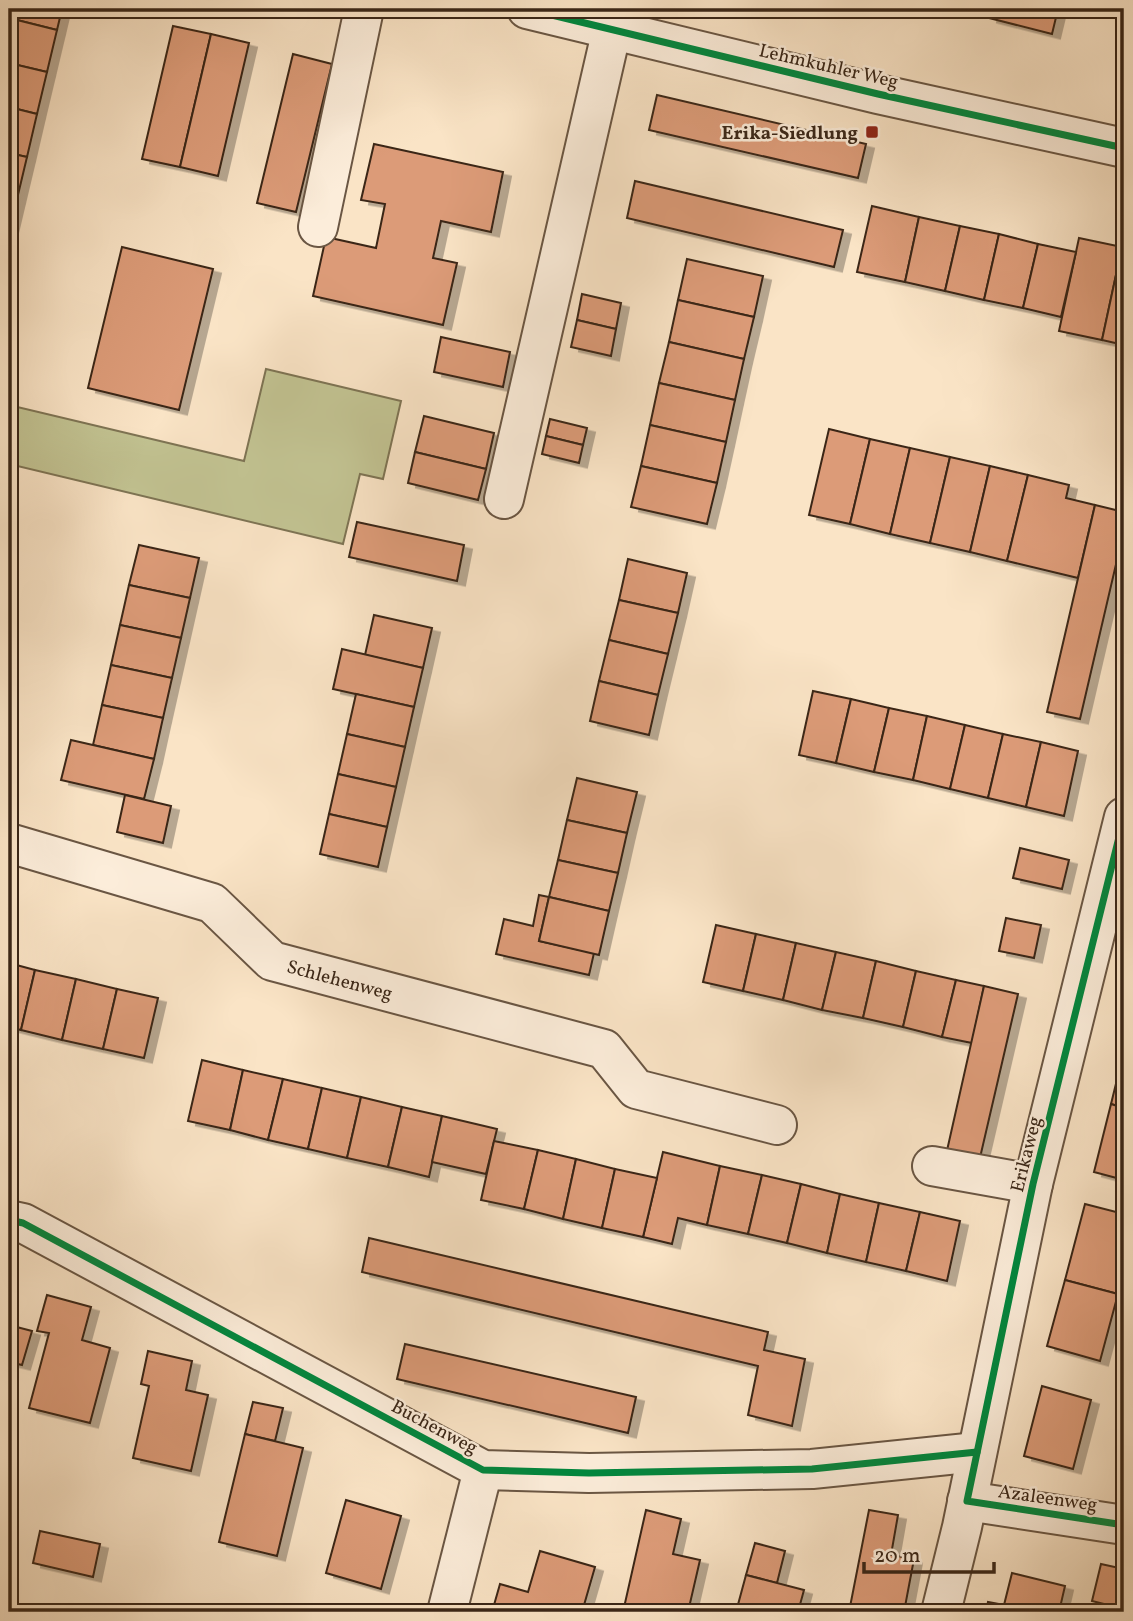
<svg xmlns="http://www.w3.org/2000/svg" width="1133" height="1621" font-family="Vollkorn,serif">
<style>
.green{fill:#c2c392;stroke:#7e7454;stroke-width:2}
.building{fill:#dc9b78;stroke:#3a2617;stroke-width:2;filter:url(#shadow)}
.lines{fill:none;stroke-linecap:round;stroke-linejoin:round}
.minor-casing{stroke:#6a5643;stroke-width:42}
.minor{stroke:#fcedda;stroke-width:38}
.cycleway-casing{stroke:#fcedda;stroke-width:11}
.cycleway{stroke:#00873e;stroke-width:7}
.poi-dot{fill:#8f2418;stroke:#fcedda;stroke-width:2.5}
.labels{text-anchor:middle;stroke-width:5;stroke-linejoin:round;paint-order:stroke}
.street-label{font-size:19px;fill:#3a2617;stroke:#fcedda}
.poi-label{font-size:19px;font-weight:bold;fill:#3a2617;stroke:#fcedda;text-anchor:end}
</style>
<defs>
<filter id="shadow"><feDropShadow dx="8" dy="4.5" stdDeviation="0" flood-color="#0004"/></filter>
</defs>
<rect width="100%" height="100%" fill="#fae4c6"/>
<filter id="stains"><feTurbulence type="fractalNoise" baseFrequency=".00286" numOctaves="4"/><feColorMatrix values="0 0 0 0 .2 0 0 0 0 .09 0 0 0 0 .02 0 0 0 .5 -.17"/></filter>
<radialGradient id="worn" r=".72"><stop offset=".6" stop-color="#630" stop-opacity="0"/><stop offset="1" stop-color="#630" stop-opacity=".3"/></radialGradient>
<!-- green -->
<path class="green" d="M266,369l135,32 -18,78 -23,-5 -17,70 -334,-80v-59l235,56z"/>
<!-- building -->
<g class="building">
<path d="M9,9h53l-5,21 -48,-12z"/>
<path d="M991,9h67l-6,25 -63,-16z"/>
<path d="M9,18l48,12 -10,42 -38,-9z"/>
<path d="M173,26l38,8 -31,133 -38,-8z"/>
<path d="M211,34l38,9 -31,133 -38,-9z"/>
<path d="M293,54l39,10 -36,148 -39,-9z"/>
<path d="M9,63l38,9 -10,42 -28,-7z"/>
<path d="M657,95l209,49 -8,34 -209,-48z"/>
<path d="M9,107l28,7 -10,43 -18,-4z"/>
<path d="M374,144l129,28 -12,60 -50,-11 -8,37 24,5 -14,62 -130,-29 13,-59 50,11 9,-44 -24,-4z"/>
<path d="M9,153l18,4 -10,42 -8,-2z"/>
<path d="M635,181l208,49 -9,37 -207,-49z"/>
<path d="M9,197l8,2 -8,34z"/>
<path d="M872,206l47,11 -14,65 -48,-10z"/>
<path d="M919,217l41,9 -15,65 -40,-9z"/>
<path d="M960,226l39,8 -15,66 -39,-9z"/>
<path d="M999,234l39,10 -15,64 -39,-8z"/>
<path d="M1079,238l43,9 -20,93 -43,-9z"/>
<path d="M1038,244l38,8 -15,65 -38,-9z"/>
<path d="M122,247l91,22 -34,141 -91,-22z"/>
<path d="M1122,247l2,1v97l-22,-5z"/>
<path d="M687,259l76,17 -9,41 -76,-17z"/>
<path d="M582,294l39,9 -5,26 -39,-9z"/>
<path d="M678,300l76,17 -10,42 -75,-17z"/>
<path d="M577,320l39,9 -5,27 -40,-9z"/>
<path d="M441,337l69,15 -7,35 -69,-15z"/>
<path d="M669,342l75,17 -9,41 -76,-17z"/>
<path d="M659,383l76,17 -9,42 -76,-17z"/>
<path d="M424,416l70,17 -8,36 -71,-17z"/>
<path d="M550,419l37,9 -4,17 -37,-9z"/>
<path d="M650,425l76,17 -9,41 -76,-17z"/>
<path d="M829,429l41,10 -20,85 -41,-9z"/>
<path d="M546,436l37,9 -4,18 -37,-9z"/>
<path d="M870,439l40,9 -20,86 -40,-10z"/>
<path d="M910,448l40,9 -20,86 -40,-9z"/>
<path d="M415,452l71,17 -8,31 -70,-17z"/>
<path d="M950,457l40,9 -20,86 -40,-9z"/>
<path d="M641,466l76,17 -10,41 -76,-17z"/>
<path d="M990,466l38,9 -21,86 -37,-9z"/>
<path d="M1028,475l41,10 -3,13 29,7 -17,73 -71,-17z"/>
<path d="M1095,505l29,7v18l-44,189 -33,-7z"/>
<path d="M357,522l107,23 -7,36 -108,-24z"/>
<path d="M139,545l60,13 -9,40 -61,-13z"/>
<path d="M628,559l59,14 -9,40 -59,-13z"/>
<path d="M129,585l61,13 -9,40 -61,-13z"/>
<path d="M619,600l59,13 -10,41 -59,-14z"/>
<path d="M374,615l58,13 -9,40 -58,-13z"/>
<path d="M120,625l61,13 -9,40 -61,-13z"/>
<path d="M609,640l59,14 -10,41 -59,-14z"/>
<path d="M342,649l81,19 -9,39 -81,-18z"/>
<path d="M111,665l61,13 -9,40 -61,-13z"/>
<path d="M599,681l59,14 -9,40 -59,-14z"/>
<path d="M813,691l38,8 -15,64 -37,-8z"/>
<path d="M356,694l58,13 -9,40 -58,-13z"/>
<path d="M851,699l38,9 -15,64 -38,-9z"/>
<path d="M102,705l61,13 -9,41 -61,-14z"/>
<path d="M889,708l38,8 -14,64 -39,-8z"/>
<path d="M927,716l38,9 -15,64 -37,-9z"/>
<path d="M965,725l38,9 -15,64 -38,-9z"/>
<path d="M347,734l58,13 -9,40 -58,-13z"/>
<path d="M1003,734l38,8 -15,65 -38,-9z"/>
<path d="M71,740l83,19 -10,40 -83,-19z"/>
<path d="M1041,742l37,9 -14,65 -38,-9z"/>
<path d="M338,774l58,13 -9,40 -58,-13z"/>
<path d="M577,778l60,14 -10,41 -60,-13z"/>
<path d="M125,795l46,11 -8,37 -46,-11z"/>
<path d="M329,814l58,13 -9,40 -58,-13z"/>
<path d="M567,820l60,13 -9,40 -60,-13z"/>
<path d="M1020,848l49,12 -7,29 -49,-11z"/>
<path d="M558,860l60,13 -9,38 -60,-14z"/>
<path d="M539,895l10,2 -10,44 55,12 -5,22 -93,-21 8,-35 29,7z"/>
<path d="M549,897l60,14 -10,44 -60,-14z"/>
<path d="M1006,918l35,7 -7,33 -35,-7z"/>
<path d="M716,925l40,9 -13,57 -40,-9z"/>
<path d="M756,934l40,9 -13,57 -40,-9z"/>
<path d="M796,943l40,9 -14,58 -39,-10z"/>
<path d="M836,952l40,9 -13,57 -41,-8z"/>
<path d="M876,961l40,10 -13,56 -40,-9z"/>
<path d="M9,963l26,7 -14,60 -12,-3z"/>
<path d="M35,970l41,9 -14,61 -41,-10z"/>
<path d="M916,971l40,9 -14,57 -39,-10z"/>
<path d="M76,979l41,10 -14,60 -41,-9z"/>
<path d="M956,980l28,6 -12,57 -30,-6z"/>
<path d="M984,986l34,8 -39,168 -33,-7z"/>
<path d="M117,989l41,9 -14,60 -41,-9z"/>
<path d="M1124,1051v57l-13,-4z"/>
<path d="M202,1060l41,10 -13,60 -42,-9z"/>
<path d="M243,1070l40,9 -15,61 -38,-10z"/>
<path d="M283,1079l39,9 -14,61 -40,-9z"/>
<path d="M322,1088l39,9 -14,61 -39,-9z"/>
<path d="M361,1097l41,10 -14,60 -41,-9z"/>
<path d="M1111,1104l13,4v72l-30,-8z"/>
<path d="M402,1107l40,9 -13,61 -41,-10z"/>
<path d="M442,1116l55,13 -11,45 -54,-12z"/>
<path d="M494,1141l44,9 -14,59 -43,-9z"/>
<path d="M538,1150l38,9 -13,60 -39,-10z"/>
<path d="M663,1152l57,14 -13,59 -29,-7 -6,26 -29,-7z"/>
<path d="M576,1159l39,10 -13,59 -39,-9z"/>
<path d="M720,1166l42,9 -14,59 -41,-9z"/>
<path d="M615,1169l42,9 -14,59 -41,-9z"/>
<path d="M762,1175l39,9 -14,59 -39,-9z"/>
<path d="M801,1184l39,10 -13,59 -40,-10z"/>
<path d="M840,1194l39,9 -13,59 -39,-9z"/>
<path d="M879,1203l41,9 -14,59 -40,-9z"/>
<path d="M1085,1204l39,10v58l-6,22 -53,-14z"/>
<path d="M920,1212l40,9 -13,60 -41,-10z"/>
<path d="M369,1238l399,94 -4,18 41,9 -13,67 -44,-11 10,-49 -396,-94z"/>
<path d="M1065,1280l53,14 -18,67 -53,-15z"/>
<path d="M47,1295l44,12 -9,33 28,8 -20,75 -61,-15 20,-75 -12,-2z"/>
<path d="M9,1325l23,6 -10,34 -13,-3z"/>
<path d="M405,1344l231,53 -8,36 -231,-54z"/>
<path d="M148,1351l44,10 -6,29 22,5 -17,76 -58,-13 16,-72 -8,-2z"/>
<path d="M1042,1386l49,14 -18,69 -49,-13z"/>
<path d="M253,1402l30,6 -8,33 -30,-7z"/>
<path d="M245,1434l58,14 -26,108 -58,-14z"/>
<path d="M346,1500l55,16 -20,73 -55,-16z"/>
<path d="M646,1510l35,9 -8,35 27,6 -12,52h-65z"/>
<path d="M869,1510l29,5 -7,40 23,4 -10,53h-55z"/>
<path d="M40,1531l60,13 -7,33 -60,-14z"/>
<path d="M755,1543l30,8 -8,32 -31,-8z"/>
<path d="M540,1551l55,16 -13,45 -25,-4 -1,4h-64l8,-28 28,8z"/>
<path d="M1101,1564l23,5v40l-32,-8z"/>
<path d="M1012,1573l53,13 -6,26h-73l2,-10 16,3z"/>
<path d="M746,1575l58,15 -6,22h-62z"/>
</g>
<g class="lines">
<!-- minor casing -->
<g class="minor-casing">
<g id="minor">
<path d="M527,9l351,85 246,54"/>
<path d="M318,227l46,-218"/>
<path d="M504,499l108,-470"/>
<path d="M9,843l203,60 60,58 332,88 32,40 141,36"/>
<path d="M932,1166l101,18"/>
<path d="M9,1220l14,3 460,247 106,3 223,-4 165,-17"/>
<path d="M967,1501l157,24"/>
<path d="M447,1612l36,-142"/>
<path d="M941,1612l21,-85 71,-343 91,-367"/>
</g>
</g>
<!-- minor -->
<use href="#minor" class="minor"/>
<!-- cycleway casing -->
<g class="cycleway-casing">
<g id="cycleway">
<path d="M527,9l351,85 246,54"/>
<path d="M1124,817l-91,367 -66,317 157,24"/>
<path d="M9,1220l14,3 460,247 106,3 223,-4 165,-17"/>
</g>
</g>
<!-- cycleway -->
<use href="#cycleway" class="cycleway"/>
</g>
<!-- markers -->
<rect class="poi-dot" x="865" y="125" width="14" height="14" rx="3.5"/>
<g class="labels">
<!-- street labels -->
<g class="street-label">
<text transform="translate(829 65) rotate(13)" y="7">Lehmkuhler Weg</text>
<text transform="translate(340 979) rotate(15)" y="7">Schlehenweg</text>
<text transform="translate(1025 1154) rotate(-76)" y="7">Erikaweg</text>
<text transform="translate(435 1426) rotate(28)" y="7">Buchenweg</text>
<text transform="translate(1048 1497) rotate(8)" y="7">Azaleenweg</text>
</g>
<!-- poi labels -->
<g class="poi-label">
<text x="858" y="139">Erika-Siedlung</text>
</g>
</g>
<!-- margin -->
<rect width="1133" height="1621" fill="none" stroke="#fae4c6" stroke-width="35"/>
<rect x="10" y="10" width="1112" height="1600" fill="none" stroke="#3a2617" stroke-width="3.5"/>
<rect x="18" y="18" width="1098" height="1586" fill="none" stroke="#3a2617" stroke-width="2"/>
<!-- scale -->
<path d="M864 1562v10h130v-10" fill="none" stroke="#3a2617" stroke-width="3.5"/>
<text x="874" y="1562" font-size="21" fill="#3a2617" stroke="#fcedda" stroke-width="5" paint-order="stroke">20 m</text>
<rect width="100%" height="100%" filter="url(#stains)"/>
<rect width="100%" height="100%" fill="url(#worn)"/>
</svg>
